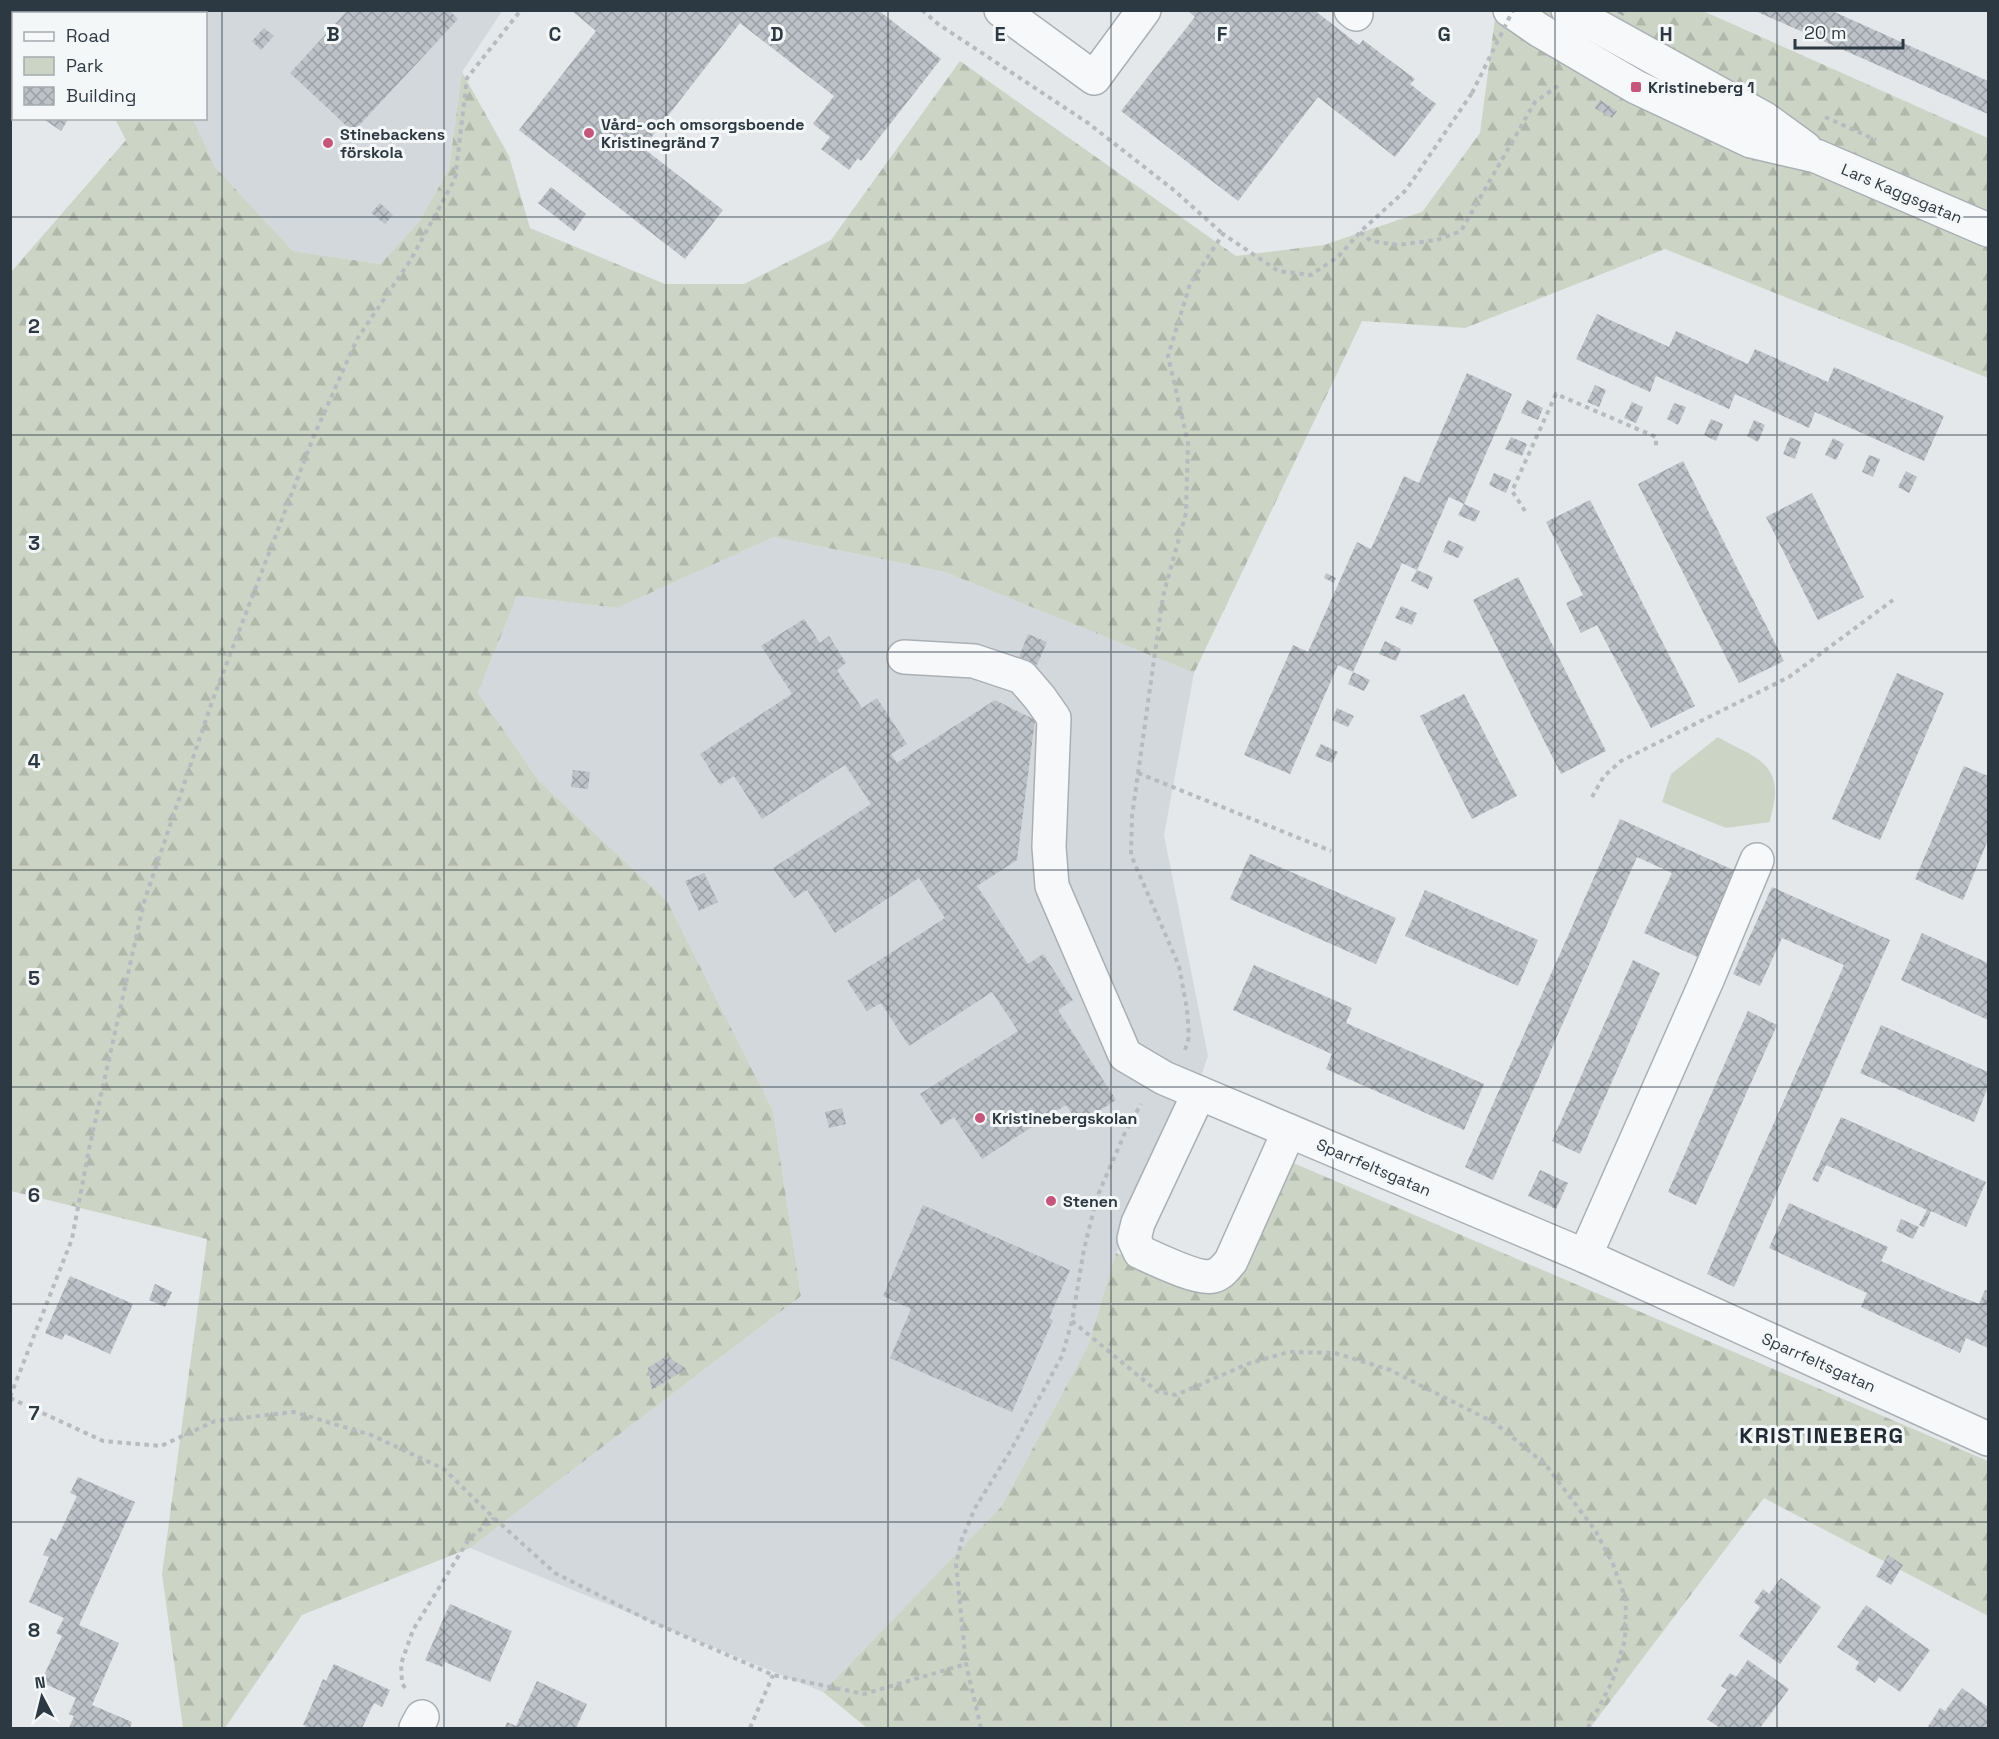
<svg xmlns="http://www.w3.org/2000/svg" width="1999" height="1739" font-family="'Space Grotesk',sans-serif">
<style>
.built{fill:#d3d8dd}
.forest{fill:url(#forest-firs)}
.park{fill:#ccd4c6}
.building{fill:url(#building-cross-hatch)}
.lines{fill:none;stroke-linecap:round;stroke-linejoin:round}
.minor-casing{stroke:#a9b0b5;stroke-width:36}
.path{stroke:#b6bbbf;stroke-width:4;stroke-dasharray:4.5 4.5;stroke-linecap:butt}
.minor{stroke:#f7f8fa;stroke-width:33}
.path-bridge{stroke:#b6bbbf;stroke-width:4;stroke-dasharray:4.5 4.5;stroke-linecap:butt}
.grid{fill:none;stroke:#2d3942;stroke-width:1.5;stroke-opacity:0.55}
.poi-dot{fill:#c5557a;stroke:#f4f7f8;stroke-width:2}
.labels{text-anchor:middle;stroke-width:6;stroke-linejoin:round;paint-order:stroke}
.poi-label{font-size:16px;font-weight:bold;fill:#2d3942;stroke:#f4f7f8;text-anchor:start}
.street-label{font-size:16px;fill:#2d3942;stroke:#f4f7f8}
.district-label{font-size:22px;font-weight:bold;letter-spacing:1.5px;fill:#1f2a33;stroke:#f4f7f8}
.grid-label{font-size:20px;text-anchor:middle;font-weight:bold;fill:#2d3942;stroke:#f4f7f8;stroke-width:6;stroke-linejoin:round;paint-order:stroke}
</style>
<defs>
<pattern id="forest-firs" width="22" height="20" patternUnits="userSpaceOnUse" patternTransform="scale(1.5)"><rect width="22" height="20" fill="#ccd4c6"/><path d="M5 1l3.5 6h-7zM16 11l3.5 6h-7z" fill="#b0b7ab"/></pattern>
<pattern id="building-cross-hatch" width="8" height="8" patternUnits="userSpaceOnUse" patternTransform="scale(1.5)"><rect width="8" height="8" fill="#bcc2c8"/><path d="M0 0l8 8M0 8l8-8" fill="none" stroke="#999fa4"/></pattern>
</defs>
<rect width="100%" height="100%" fill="#e4e8eb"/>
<!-- built -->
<g class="built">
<path d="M181,10l321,1 -40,61 -13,97 -30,53 -39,42 -87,-13 -78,-84 -22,-48 13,-1v-104h-25z"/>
<path d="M774,537l171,35 249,101 -30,162 44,221 -24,69 -68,128 -28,93 -87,161 -178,185 -353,-144 331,-252 -28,-185 -106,-210 -128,-120 -61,-88 39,-97 100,12z"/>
</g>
<!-- forest -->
<g class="forest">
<path d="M59,11h122v3h-121z"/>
<path d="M1496,11h207l285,127v240l-323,-129 -200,79 -103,-7 -168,352 -249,-101 -171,-35 -157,71 -100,-12 -39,97 61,88 128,120 106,210 28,185 -331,252 -168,67 -77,113h-42l-21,-154 45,-335 -196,-48v-919l115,-132 -11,-21h78l22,48 78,84 87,13 39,-42 30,-53 13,-97 47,84 21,72 135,56h79l87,-44 129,-179 276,195 88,-11 98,-33 58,-79z"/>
<path d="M1284,1159l704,302v155l-224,-118 -174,230h-723l-44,-36 178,-185 87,-161 28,-93 107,33z"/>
</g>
<!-- park -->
<path class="park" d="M1718,737c25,16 58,21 57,56 0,10 -4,20 -5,29l-44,6 -64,-26 9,-28z"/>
<!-- building -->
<g class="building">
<path d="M348,10h101l9,9 -105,113 -63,-59z"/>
<path d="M571,10h307l63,49 -80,102 -3,-3 -9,12 -28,-21 9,-12 -17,-13 21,-28 -94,-73 -97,125 80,62 -38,49 -166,-129 77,-99z"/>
<path d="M1187,10h127l45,35 4,-5 52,39 -5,5 26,20 -41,53 -77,-60 -80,104 -117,-90 74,-94z"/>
<path d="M1613,10h13l-3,6z"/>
<path d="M1753,10h77l158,71v33z"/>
<path d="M264,28l10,8 -13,14 -9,-9z"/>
<path d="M10,32l4,3v16l-4,3z"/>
<path d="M1600,100l17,11 -5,7 -17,-10z"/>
<path d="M42,118h27l-8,13z"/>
<path d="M551,187l35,27 -12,17 -36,-28z"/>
<path d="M380,203l13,12 -8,9 -14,-11z"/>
<path d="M1597,314l72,33 7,-16 72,33 7,-15 73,33 6,-15 110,49 -20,45 -109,-49 -6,16 -74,-34 -6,15 -73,-33 -6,16 -74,-33z"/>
<path d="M1467,373l45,21 -48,110 -15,-7 -32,73 -15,-7 -49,109 -15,-7 -48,109 -46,-19 49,-110 15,7 49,-110 14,7 33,-73 15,7z"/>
<path d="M1595,385l11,5 -7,17 -12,-5z"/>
<path d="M1527,400l16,8 -5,12 -17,-7z"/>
<path d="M1632,402l11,5 -7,16 -12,-5z"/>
<path d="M1674,403l12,4 -8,18 -11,-6z"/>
<path d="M1711,419l12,5 -7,17 -12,-6z"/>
<path d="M1754,420l11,5 -7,17 -11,-6z"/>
<path d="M1511,437l16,7 -5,12 -17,-7z"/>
<path d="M1790,437l11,5 -6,17 -12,-5z"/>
<path d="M1833,438l11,6 -8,16 -11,-5z"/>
<path d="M1869,455l11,4 -7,18 -11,-5z"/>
<path d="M1683,461l101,200 -45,22 -101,-199z"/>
<path d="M1906,471l11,6 -8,16 -11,-6z"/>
<path d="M1494,473l17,7 -5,13 -17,-8z"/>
<path d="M1812,493l52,104 -46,23 -52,-103z"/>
<path d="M1590,500l105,206 -44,22 -54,-103 -16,8 -15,-30 17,-8 -37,-73z"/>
<path d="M1464,504l16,7 -5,11 -17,-7z"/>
<path d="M1448,540l16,7 -6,11 -15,-6z"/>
<path d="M1417,570l16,7 -5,12 -17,-8z"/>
<path d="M1326,573l10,5 -2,5 -10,-5z"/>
<path d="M1518,577l88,174 -45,23 -88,-174z"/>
<path d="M1401,606l16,7 -5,12 -17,-7z"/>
<path d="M804,619l16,24 9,-7 17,27 -9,7 25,38 15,-10 30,46 -16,10 6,9 98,-63 40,20 -18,140 -40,26 51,78 15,-10 30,46 -15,10 58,90 -37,24 -13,-19 -84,54 -28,-42 -13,8 -21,-31 98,-63 -26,-39 -83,54 -28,-43 -14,8 -20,-30 98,-63 -26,-40 -84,55 -28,-43 -13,8 -21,-30 98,-64 -26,-39 -83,54 -28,-43 -14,9 -20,-31 92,-60 -31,-48z"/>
<path d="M1028,634l19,8 -10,23 -18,-8z"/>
<path d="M1385,641l16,8 -5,12 -17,-7z"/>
<path d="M1353,672l17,8 -6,11 -16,-7z"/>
<path d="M1897,673l47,20 -64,147 -48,-21z"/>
<path d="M1464,694l53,102 -45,23 -52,-103z"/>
<path d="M1337,708l17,8 -6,11 -16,-7z"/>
<path d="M1321,744l17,8 -6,11 -17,-7z"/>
<path d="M1964,766l24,10v64l-25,60 -48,-21z"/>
<path d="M573,770l17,2 -2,17 -17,-2z"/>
<path d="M1620,819l118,53 -38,86 -56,-25 28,-60 -35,-16 -144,323 -28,-13z"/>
<path d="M1250,854l146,64 -20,46 -146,-65z"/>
<path d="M704,873l14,29 -19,9 -14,-30z"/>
<path d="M1772,887l118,53 -156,347 -27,-13 137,-309 -62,-27 -22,48 -27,-12z"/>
<path d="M1425,890l113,50 -20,46 -113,-50z"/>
<path d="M1922,933l66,30v57l-87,-40z"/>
<path d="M1633,960l27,13 -80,181 -28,-13z"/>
<path d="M1254,965l98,43 -6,15 138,61 -20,46 -138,-61 6,-15 -99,-44z"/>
<path d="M1748,1011l29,14 -81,180 -28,-13z"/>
<path d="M1881,1025l107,47v15l-14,35 -114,-49z"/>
<path d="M842,1108l4,16 -17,4 -4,-16z"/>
<path d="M1841,1117l145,65 -20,45 -35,-16 -7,16 -5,-2 8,-15 -101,-45 -8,17 -6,-2z"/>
<path d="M1540,1170l28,13 -12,26 -28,-13z"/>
<path d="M1789,1203l99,44 -7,14 66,30 32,13 6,-14 3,1v57l-22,-10 -6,15 -99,-46 6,-14 -98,-45z"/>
<path d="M923,1205l147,65 -21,48 4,2 -41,92 -122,-54 21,-49 -28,-13z"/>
<path d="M1901,1219l18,8 -6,12 -17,-8z"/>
<path d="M70,1276l63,28 -23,50 -45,-20 -3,6 -17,-7z"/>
<path d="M155,1284l17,8 -7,15 -16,-7z"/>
<path d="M667,1356l19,13 -34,21 -4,-22z"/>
<path d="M78,1477l57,25 -56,123 40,18 -27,62 40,17 -2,6h-61l5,-12 -5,-2 7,-16 -35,-16 21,-46 -6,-3 8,-15 -35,-16 20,-45 -6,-2 8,-17 5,3 21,-45 -7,-3z"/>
<path d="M1888,1555l15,10 -12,20 -15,-9z"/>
<path d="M1781,1578l40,29 -41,57 -41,-28 21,-29 -6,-5 9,-13 6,5z"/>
<path d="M450,1604l62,27 -22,51 -45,-20 -3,5 -17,-7z"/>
<path d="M1866,1605l64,45 -30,42 -21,-15 -4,6 -20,-14 4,-7 -22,-15z"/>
<path d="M1748,1660l41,29 -29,39h-40l-13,-9 20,-29 -6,-4 9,-13 6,4z"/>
<path d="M334,1664l56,26 -8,17 -8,-4 -12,25h-58l2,-2 -3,-1 20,-46 3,2z"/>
<path d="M537,1681l50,23 -11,24h-71l2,-6 9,4z"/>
<path d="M1962,1688l26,19v21h-61l13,-20 5,3z"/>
</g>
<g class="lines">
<!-- minor casing -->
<g class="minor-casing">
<g id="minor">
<path d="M1001,10l93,68 50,-68"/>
<path d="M1351,10l5,4"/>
<path d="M1510,10l29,20 97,57 115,54 65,15 172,74"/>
<path d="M1568,10l197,109 40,29"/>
<path d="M904,657l70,4 48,16 18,21 14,20 -5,129 3,39 73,169 39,23 421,178 403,183"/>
<path d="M1199,1093l-61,130 -4,16 6,13c16,7 58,28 73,24 8,-2 13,-9 18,-15l58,-130"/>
<path d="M1585,1256l122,-276 50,-120"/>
<path d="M416,1728l6,-11"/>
</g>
</g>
<!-- path -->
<g class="path">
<path d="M922,10l16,14 150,99 87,68 48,43"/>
<path d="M1825,117l51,23"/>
<path d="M1360,232l11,9 26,4 40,-5 24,-9 74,-129 26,-18"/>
<path d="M1525,511l-13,-20 44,-97 100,43v12"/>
<path d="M1138,773l193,78"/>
<path d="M1592,797l12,-21 17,-15 168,-84 104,-77"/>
<path d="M1185,1050l4,-13 -2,-28 -8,-43 -48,-111 1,-39 31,-220 23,-83 2,-71 -20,-86 22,-72 33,-50 55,37 33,4 28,-19 21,-24 46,-42 66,-97"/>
<path d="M1072,1321l86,71 18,3 74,-32 39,-11 46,1 55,17 105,53 50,41 50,66 18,34 13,36 -1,40 -13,42 -24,46"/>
<path d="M10,1397l62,-158 17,-90 55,-247 69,-203 100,-261 44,-99 53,-78 45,-82 12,-101 54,-68"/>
<path d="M10,1398l93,43 58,5 54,-25 79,-9 77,23 73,34 50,49 61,55 95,48 123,54 91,19 102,-30"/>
<path d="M405,1688l-3,-5 -1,-19 12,-34 56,-91 25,-21"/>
<path d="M750,1728l23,-53"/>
<path d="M981,1728l-15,-64 -10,-100 6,-25 13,-31 36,-58 51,-94 10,-35 12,-72 13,-52 28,-64 16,-29"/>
</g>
<!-- minor -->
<use href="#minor" class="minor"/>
<!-- path-bridge -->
<path class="path-bridge" d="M1472,93l41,-83"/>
</g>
<!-- grid -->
<path class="grid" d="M222,10v1718M444,10v1718M666,10v1718M888,10v1718M1111,10v1718M1333,10v1718M1555,10v1718M1777,10v1718M10,217h1978M10,435h1978M10,652h1978M10,870h1978M10,1087h1978M10,1304h1978M10,1522h1978"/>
<!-- markers -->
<g class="poi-dot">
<rect x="1630" y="81" width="12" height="12" rx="3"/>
<circle cx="589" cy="133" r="6"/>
<circle cx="328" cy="143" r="6"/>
<circle cx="980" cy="1118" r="6"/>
<circle cx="1051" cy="1201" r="6"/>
</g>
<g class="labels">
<!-- poi labels -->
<g class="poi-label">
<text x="1648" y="93">Kristineberg 1</text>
<text x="601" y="130">Vård- och omsorgsboende<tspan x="601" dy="18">Kristinegränd 7</tspan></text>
<text x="340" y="140">Stinebackens<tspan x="340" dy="18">förskola</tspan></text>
<text x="992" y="1124">Kristinebergskolan</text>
<text x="1063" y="1207">Stenen</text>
</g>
<!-- street labels -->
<g class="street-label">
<text transform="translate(1902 193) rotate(23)" y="6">Lars Kaggsgatan</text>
<text transform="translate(1374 1167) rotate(23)" y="6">Sparrfeltsgatan</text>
<text transform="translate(1819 1362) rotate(24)" y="6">Sparrfeltsgatan</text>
</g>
<!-- district labels -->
<g class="district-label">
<text x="1822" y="1443">KRISTINEBERG</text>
</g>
</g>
<g class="grid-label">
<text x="333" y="41">B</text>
<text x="555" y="41">C</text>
<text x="777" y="41">D</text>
<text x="1000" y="41">E</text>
<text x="1222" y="41">F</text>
<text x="1444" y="41">G</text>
<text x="1666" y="41">H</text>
<text x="34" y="333">2</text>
<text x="34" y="550">3</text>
<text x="34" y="768">4</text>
<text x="34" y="985">5</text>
<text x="34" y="1202">6</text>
<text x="34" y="1420">7</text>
<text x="34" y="1637">8</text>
</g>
<!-- border -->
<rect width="1999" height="1739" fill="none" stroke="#2d3942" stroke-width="24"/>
<!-- legend -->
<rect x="12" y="12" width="195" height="108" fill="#f4f7f8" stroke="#a4abaf" stroke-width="1.5"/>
<rect x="24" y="32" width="30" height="9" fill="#f7f8fa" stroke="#a4abaf" stroke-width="1.5"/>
<text x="66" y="42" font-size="18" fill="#2d3942">Road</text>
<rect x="24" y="57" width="30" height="18" fill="#ccd4c6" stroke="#a4abaf" stroke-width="1.5"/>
<text x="66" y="72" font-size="18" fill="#2d3942">Park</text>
<rect x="24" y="87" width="30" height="18" fill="url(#building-cross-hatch)" stroke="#a4abaf" stroke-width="1.5"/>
<text x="66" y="102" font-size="18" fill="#2d3942">Building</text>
<!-- north arrow -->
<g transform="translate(42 1697) rotate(353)" stroke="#f4f7f8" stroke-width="4.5" paint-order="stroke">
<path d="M0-4.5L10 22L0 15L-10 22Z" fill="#2d3942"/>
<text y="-9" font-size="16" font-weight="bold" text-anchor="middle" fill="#2d3942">N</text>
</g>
<!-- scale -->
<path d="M1795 39v9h108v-9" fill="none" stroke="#2d3942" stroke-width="3"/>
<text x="1804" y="39" font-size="18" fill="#2d3942" stroke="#f4f7f8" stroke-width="4.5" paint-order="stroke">20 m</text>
</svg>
